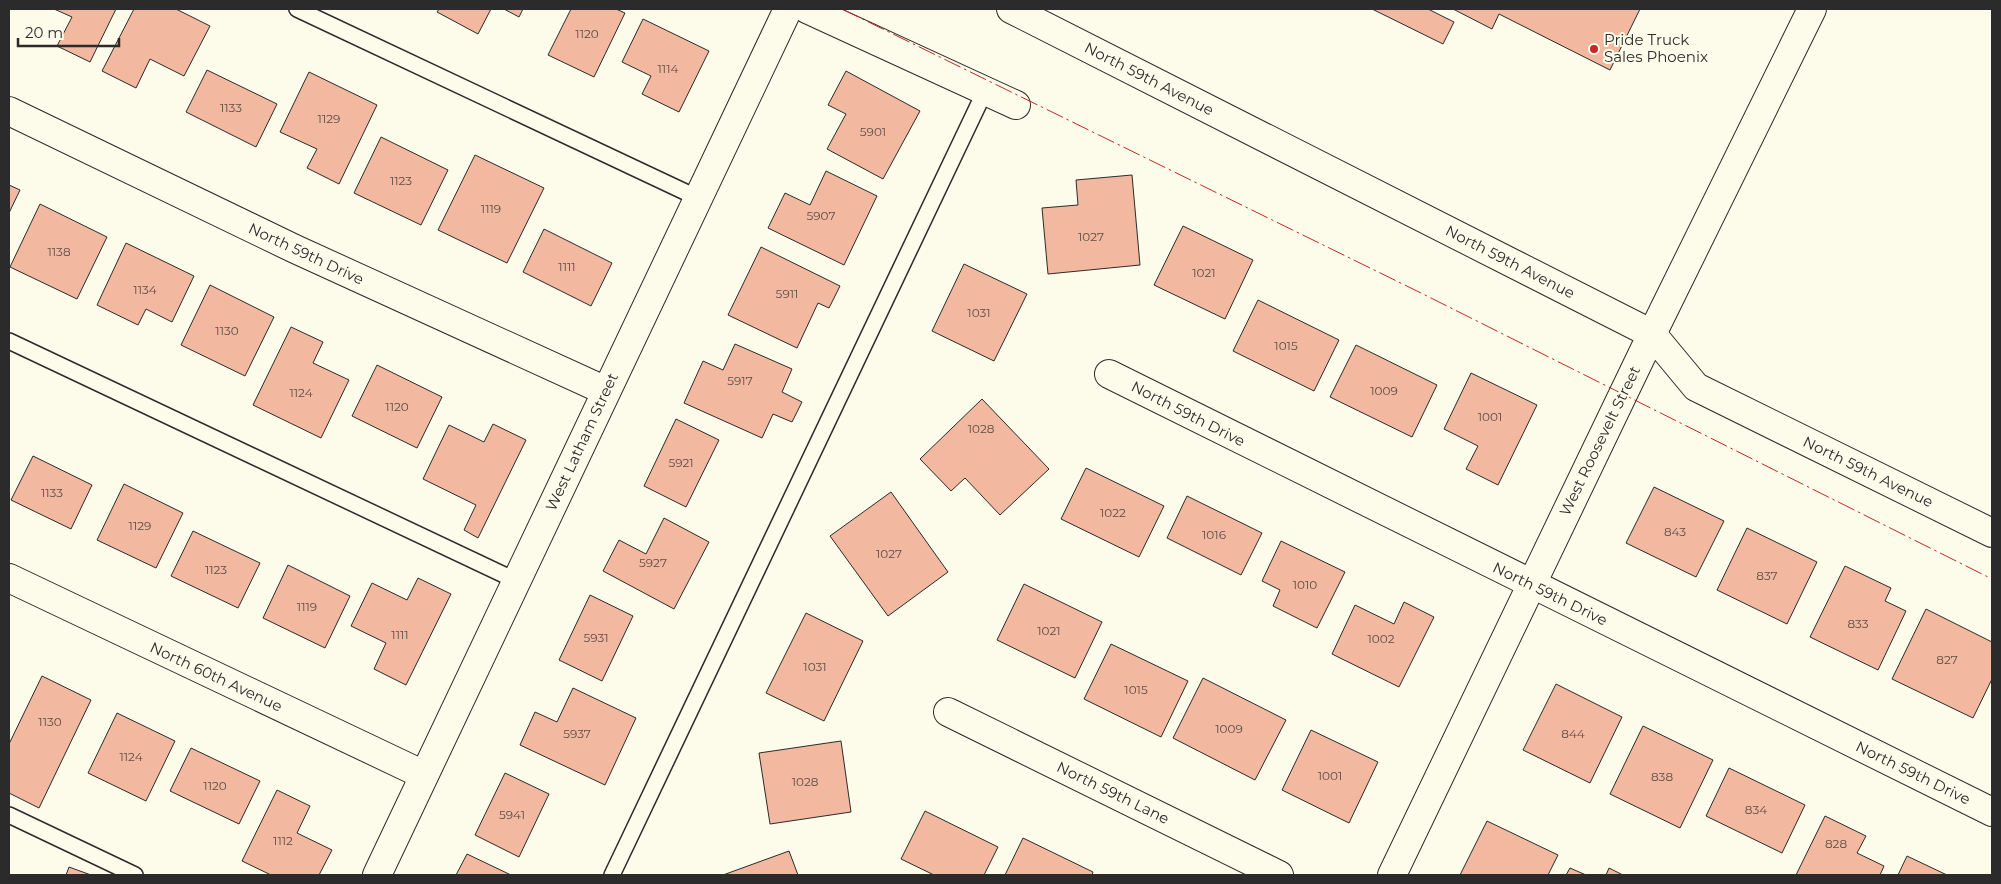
<svg xmlns="http://www.w3.org/2000/svg" width="2001" height="884" font-family="Montserrat,sans-serif">
<style>
.building{fill:#f2b8a0;stroke:#2b2b2b}
.lines{fill:none;stroke-linecap:round;stroke-linejoin:round}
.lane-casing{stroke:#2b2b2b;stroke-width:18}
.street-casing{stroke:#2b2b2b;stroke-width:30}
.secondary-casing{stroke:#2b2b2b;stroke-width:30}
.lane{stroke:#fdfbea;stroke-width:15}
.street{stroke:#fdfbea;stroke-width:28}
.secondary{stroke:#fdfbea;stroke-width:28}
.power{stroke:#c62828;stroke-width:1;stroke-dasharray:18 4 2.5 4;stroke-linecap:butt}
.poi-dot{fill:#c62828;stroke:#fdfbea;stroke-width:2}
.labels{text-anchor:middle;stroke-width:4;stroke-linejoin:round;paint-order:stroke}
.number-label{font-size:12px;fill:#5d4e48}
.poi-label{font-size:15px;fill:#2b2b2b;stroke:#fdfbea;text-anchor:start}
.street-label{font-size:15px;fill:#2b2b2b;stroke:#fdfbea}
</style>
<rect width="100%" height="100%" fill="#fdfbea"/>
<!-- building -->
<g class="building">
<path d="M54,9h62l-26,53 -33,-16 15,-29z"/>
<path d="M134,9h42l34,17 -26,50 -34,-17 -14,29 -34,-17z"/>
<path d="M439,9h52l-13,25 -41,-22z"/>
<path d="M504,9h19l-4,8z"/>
<path d="M571,9h45l9,4 -31,64 -46,-22z"/>
<path d="M1372,9h56l26,13 -11,22z"/>
<path d="M1453,9h187l-30,61 -111,-56 -7,15z"/>
<path d="M643,19l66,32 -30,61 -37,-18 9,-18 -29,-14z"/>
<path d="M207,70l70,34 -21,43 -70,-35z"/>
<path d="M846,71l74,40 -37,68 -56,-30 19,-35 -18,-9z"/>
<path d="M309,72l68,33 -38,79 -32,-16 10,-19 -37,-17z"/>
<path d="M381,137l67,33 -27,55 -67,-32z"/>
<path d="M475,155l69,33 -37,75 -69,-33z"/>
<path d="M826,171l51,25 -33,69 -76,-37 17,-35 25,12z"/>
<path d="M1132,175l8,90 -92,9 -6,-66 36,-3 -2,-25z"/>
<path d="M9,185l11,5 -11,23z"/>
<path d="M40,204l67,33 -30,62 -67,-32z"/>
<path d="M1183,226l70,34 -28,59 -71,-34z"/>
<path d="M544,229l68,34 -21,43 -68,-34z"/>
<path d="M126,243l68,33 -22,46 -26,-13 -8,16 -41,-20z"/>
<path d="M761,247l79,39 -11,22 -11,-5 -21,45 -69,-33z"/>
<path d="M964,264l63,30 -33,67 -62,-30z"/>
<path d="M210,285l64,32 -29,59 -64,-31z"/>
<path d="M1258,300l81,40 -25,51 -81,-40z"/>
<path d="M291,327l32,15 -10,21 36,17 -28,58 -68,-33z"/>
<path d="M735,344l57,25 -10,23 20,10 -10,20 -19,-8 -11,24 -78,-35 19,-42 20,9z"/>
<path d="M1356,345l81,40 -25,52 -82,-40z"/>
<path d="M377,365l65,32 -25,51 -65,-32z"/>
<path d="M1471,373l66,32 -39,80 -32,-16 12,-23 -34,-17z"/>
<path d="M982,399l67,70 -49,46 -35,-37 -14,13 -31,-32z"/>
<path d="M676,419l43,21 -33,67 -42,-21z"/>
<path d="M493,424l33,16 -48,98 -14,-8 12,-25 -53,-26 26,-54 35,17z"/>
<path d="M33,456l59,29 -21,44 -60,-29z"/>
<path d="M1086,468l78,38 -25,51 -78,-38z"/>
<path d="M124,484l59,29 -27,55 -59,-28z"/>
<path d="M1654,487l70,34 -28,56 -70,-34z"/>
<path d="M891,492l57,80 -60,44 -58,-80z"/>
<path d="M1187,496l75,37 -21,42 -74,-37z"/>
<path d="M664,518l45,24 -35,67 -71,-38 16,-31 27,14z"/>
<path d="M1747,528l70,34 -30,62 -70,-34z"/>
<path d="M193,531l67,32 -22,45 -67,-32z"/>
<path d="M1281,541l64,31 -28,56 -44,-22 7,-16 -18,-9z"/>
<path d="M288,565l62,31 -25,52 -62,-30z"/>
<path d="M1845,566l46,22 -6,13 21,10 -28,59 -68,-33z"/>
<path d="M418,578l33,16 -45,91 -32,-16 12,-26 -35,-17 21,-43 35,17z"/>
<path d="M1024,584l78,38 -27,56 -78,-38z"/>
<path d="M590,595l43,21 -31,65 -43,-21z"/>
<path d="M1404,602l30,15 -35,70 -67,-33 23,-49 39,19z"/>
<path d="M1926,609l66,33v37l-19,39 -81,-39z"/>
<path d="M806,613l57,28 -39,80 -58,-28z"/>
<path d="M1111,644l77,37 -27,56 -77,-38z"/>
<path d="M42,676l49,24 -52,108 -30,-15v-49z"/>
<path d="M1203,678l83,42 -31,60 -82,-42z"/>
<path d="M1556,684l66,33 -32,66 -67,-33z"/>
<path d="M573,688l63,30 -31,67 -85,-40 15,-33 22,10z"/>
<path d="M117,713l58,28 -29,60 -58,-28z"/>
<path d="M1643,726l70,34 -33,68 -70,-34z"/>
<path d="M1311,730l67,32 -29,61 -67,-33z"/>
<path d="M841,741l10,71 -81,12 -11,-71z"/>
<path d="M191,748l69,33 -21,43 -69,-33z"/>
<path d="M1729,768l76,37 -23,48 -76,-37z"/>
<path d="M505,773l44,21 -30,63 -44,-22z"/>
<path d="M277,790l33,16 -13,27 35,17 -13,25h-48l-29,-14z"/>
<path d="M925,811l73,36 -14,28h-50l-33,-16z"/>
<path d="M1825,816l41,20 -9,17 27,13 -4,9h-84z"/>
<path d="M1487,821l71,34 -10,20h-88z"/>
<path d="M1023,838l70,34 -1,3h-87z"/>
<path d="M789,851l9,24h-75z"/>
<path d="M467,854l44,21h-55z"/>
<path d="M1907,856l40,19h-49z"/>
<path d="M69,867l22,8h-25z"/>
<path d="M1570,868l16,7h-20z"/>
<path d="M1609,868l14,7h-17z"/>
</g>
<g class="lines">
<!-- lane casing -->
<g class="lane-casing">
<g id="lane">
<path d="M297,9l401,189"/>
<path d="M9,341l508,240"/>
<path d="M9,815l126,60"/>
<path d="M612,875l373,-784"/>
</g>
</g>
<!-- street casing -->
<g class="street-casing">
<g id="street">
<path d="M807,9l209,96"/>
<path d="M9,111l286,138 311,142"/>
<path d="M1109,374l883,438"/>
<path d="M9,578l415,197"/>
<path d="M948,712l331,163"/>
<path d="M377,875l411,-866"/>
<path d="M1392,875l260,-541"/>
</g>
</g>
<!-- secondary casing -->
<g class="secondary-casing">
<g id="secondary">
<path d="M1011,9l641,325 44,53 296,146"/>
<path d="M1652,334l160,-325"/>
</g>
</g>
<!-- lane -->
<use href="#lane" class="lane"/>
<!-- street -->
<use href="#street" class="street"/>
<!-- secondary -->
<use href="#secondary" class="secondary"/>
<!-- power -->
<path class="power" d="M842,9l577,283 573,287"/>
</g>
<!-- markers -->
<circle class="poi-dot" cx="1594" cy="49" r="5"/>
<g class="labels">
<!-- number labels -->
<g class="number-label">
<text x="587" y="38">1120</text>
<text x="668" y="73">1114</text>
<text x="231" y="112">1133</text>
<text x="329" y="123">1129</text>
<text x="873" y="136">5901</text>
<text x="401" y="185">1123</text>
<text x="491" y="213">1119</text>
<text x="821" y="220">5907</text>
<text x="1091" y="241">1027</text>
<text x="59" y="256">1138</text>
<text x="567" y="271">1111</text>
<text x="1204" y="277">1021</text>
<text x="145" y="294">1134</text>
<text x="787" y="298">5911</text>
<text x="979" y="317">1031</text>
<text x="227" y="335">1130</text>
<text x="1286" y="350">1015</text>
<text x="740" y="385">5917</text>
<text x="1384" y="395">1009</text>
<text x="301" y="397">1124</text>
<text x="397" y="411">1120</text>
<text x="1490" y="421">1001</text>
<text x="981" y="433">1028</text>
<text x="681" y="467">5921</text>
<text x="52" y="497">1133</text>
<text x="1113" y="517">1022</text>
<text x="140" y="530">1129</text>
<text x="1675" y="536">843</text>
<text x="1214" y="539">1016</text>
<text x="889" y="558">1027</text>
<text x="653" y="567">5927</text>
<text x="216" y="574">1123</text>
<text x="1767" y="580">837</text>
<text x="1305" y="589">1010</text>
<text x="307" y="611">1119</text>
<text x="1858" y="628">833</text>
<text x="1049" y="635">1021</text>
<text x="400" y="639">1111</text>
<text x="596" y="642">5931</text>
<text x="1381" y="643">1002</text>
<text x="1947" y="664">827</text>
<text x="815" y="671">1031</text>
<text x="1136" y="694">1015</text>
<text x="50" y="726">1130</text>
<text x="1229" y="733">1009</text>
<text x="577" y="738">5937</text>
<text x="1573" y="738">844</text>
<text x="131" y="761">1124</text>
<text x="1330" y="780">1001</text>
<text x="1662" y="781">838</text>
<text x="805" y="786">1028</text>
<text x="215" y="790">1120</text>
<text x="1756" y="814">834</text>
<text x="512" y="819">5941</text>
<text x="283" y="845">1112</text>
<text x="1836" y="848">828</text>
</g>
<!-- poi labels -->
<g class="poi-label">
<text x="1604" y="45">Pride Truck<tspan x="1604" dy="17">Sales Phoenix</tspan></text>
</g>
<!-- street labels -->
<g class="street-label">
<text transform="translate(1149 79) rotate(27)" y="5">North 59th Avenue</text>
<text transform="translate(306 254) rotate(25)" y="5">North 59th Drive</text>
<text transform="translate(1510 262) rotate(27)" y="5">North 59th Avenue</text>
<text transform="translate(1188 414) rotate(27)" y="5">North 59th Drive</text>
<text transform="translate(1600 441) rotate(-64)" y="5">West Roosevelt Street</text>
<text transform="translate(582 442) rotate(-65)" y="5">West Latham Street</text>
<text transform="translate(1868 472) rotate(26)" y="5">North 59th Avenue</text>
<text transform="translate(1550 594) rotate(26)" y="5">North 59th Drive</text>
<text transform="translate(216 677) rotate(25)" y="5">North 60th Avenue</text>
<text transform="translate(1913 773) rotate(26)" y="5">North 59th Drive</text>
<text transform="translate(1113 793) rotate(26)" y="5">North 59th Lane</text>
</g>
</g>
<!-- border -->
<rect width="2001" height="884" fill="none" stroke="#2b2b2b" stroke-width="20"/>
<!-- scale -->
<path d="M18 38v8h101v-8" fill="none" stroke="#2b2b2b" stroke-width="2.5"/>
<text x="25" y="38" font-size="15" fill="#2b2b2b" stroke="#fdfbea" stroke-width="4" paint-order="stroke">20 m</text>
</svg>
